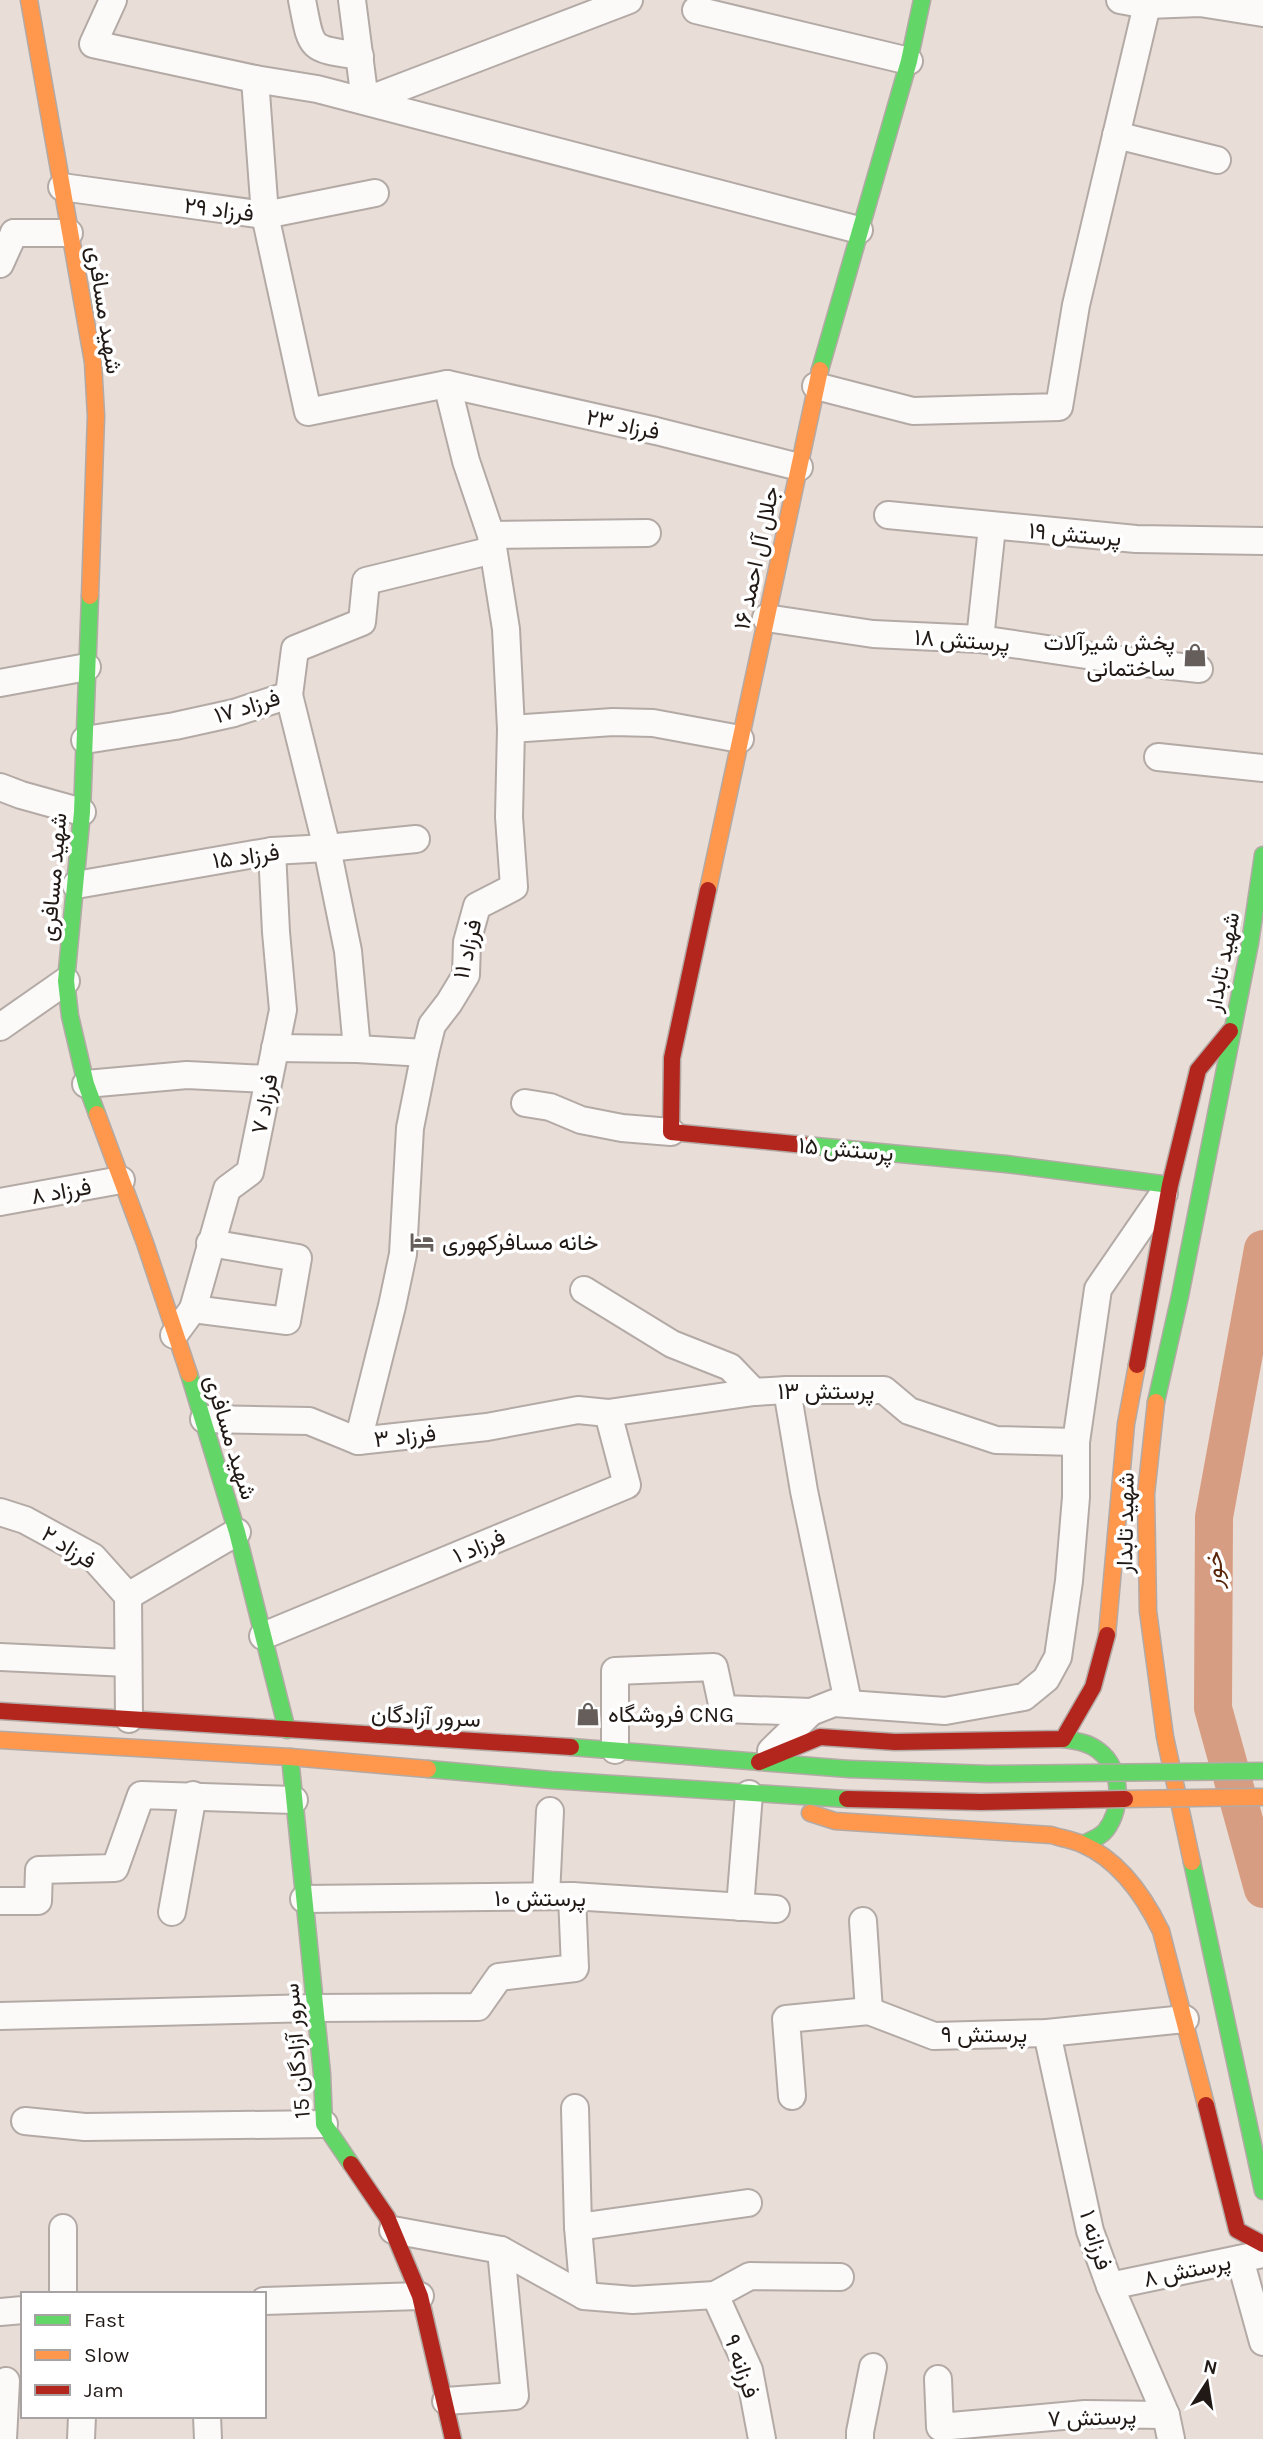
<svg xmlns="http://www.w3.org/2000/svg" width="1263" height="2439" font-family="Karla,Vazirmatn,sans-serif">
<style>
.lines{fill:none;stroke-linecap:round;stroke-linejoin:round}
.river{stroke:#d79d82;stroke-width:38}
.street-casing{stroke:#b3aaa6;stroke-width:30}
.fast-casing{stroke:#b3aaa6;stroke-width:19}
.slow-casing{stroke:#b3aaa6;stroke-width:19}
.jam-casing{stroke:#b3aaa6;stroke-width:19}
.street{stroke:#fcfaf9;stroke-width:26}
.fast{stroke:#63d668;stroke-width:16}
.slow{stroke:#ff974d;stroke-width:16}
.jam{stroke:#b3261e;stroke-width:16}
.fast-bridge-casing{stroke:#b3aaa6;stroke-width:19;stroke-linecap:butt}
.slow-bridge-casing{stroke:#b3aaa6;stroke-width:19;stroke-linecap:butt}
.jam-bridge-casing{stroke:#b3aaa6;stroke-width:19;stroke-linecap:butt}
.fast-bridge{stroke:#63d668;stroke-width:16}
.slow-bridge{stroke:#ff974d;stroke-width:16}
.jam-bridge{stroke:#b3261e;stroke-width:16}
.labels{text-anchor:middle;stroke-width:7;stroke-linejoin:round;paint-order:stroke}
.street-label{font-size:23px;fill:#201916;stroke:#fff}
.poi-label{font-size:23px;fill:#201916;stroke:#fff;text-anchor:start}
.water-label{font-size:24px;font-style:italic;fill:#59260a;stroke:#fff}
</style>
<rect width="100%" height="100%" fill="#e8ddd7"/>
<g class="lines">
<!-- river -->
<path class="river" d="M1263,1249l-49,268 -1,191 50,181"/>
<!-- street casing -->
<g class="street-casing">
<g id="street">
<path d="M113,0l-20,44 162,35 62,10 542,141"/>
<path d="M302,0c10,51 6,48 58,56"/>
<path d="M352,0l13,101 264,-101"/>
<path d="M1120,0l27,5 53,-2 63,10"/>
<path d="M696,10l213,51"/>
<path d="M255,79l10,136 43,197 139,-28 209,47 143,36"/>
<path d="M1116,135l101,25"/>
<path d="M62,187l203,28 110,-22"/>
<path d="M14,233h55"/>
<path d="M0,264l14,-31"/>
<path d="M447,384l19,77 25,74 15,94 5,100"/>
<path d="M816,386l97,25 146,-4 17,-102 71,-300"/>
<path d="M888,515l248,24 127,2"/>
<path d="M491,535l156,-2"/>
<path d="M766,618l107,16 107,5 139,21 80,9"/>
<path d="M980,639l12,-112"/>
<path d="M0,683l87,-16"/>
<path d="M289,695l38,153 21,103 9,98"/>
<path d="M85,740l90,-14 59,-13 55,-18 6,-46 67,-27 4,-41 127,-31"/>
<path d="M1158,757l105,11"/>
<path d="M0,787l21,8 61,17"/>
<path d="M76,885l196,-34 55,-3 89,-9"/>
<path d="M0,1027l66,-46"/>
<path d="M275,1048l82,1 68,4"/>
<path d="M86,1084l101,-9 81,4"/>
<path d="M525,1103l25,4 31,13 41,8 49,4"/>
<path d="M0,1202l121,-22"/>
<path d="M584,1290l88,54 58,23 24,25"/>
<path d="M193,1309l94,12 11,-63 -88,-15"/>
<path d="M174,1335l19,-26 34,-120 23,-17 33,-162 -7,-78 -4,-81"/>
<path d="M787,1390l17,101 44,211"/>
<path d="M204,1419l105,2 49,20 129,-14 91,-17 30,3 146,-21 33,-2h97l25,21 87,29 80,2"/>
<path d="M358,1441l34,-135 11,-52 7,-126 15,-75 7,-28 17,-22 17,-28 1,-33 10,-36 37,-19 -5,-70 2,-88 102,-7 40,1 87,16"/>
<path d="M0,1512l25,8 68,37 35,39 109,-64"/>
<path d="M128,1596l1,123"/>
<path d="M263,1636l364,-151 -19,-72"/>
<path d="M0,1657l128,6"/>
<path d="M615,1750v-79l99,-4 9,42 88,3"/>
<path d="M771,1751l40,-39 23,-9 111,8 79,-14 22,-18 12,-22 11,-76 7,-84v-55l22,-153 66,-96"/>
<path d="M546,1896l4,-85"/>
<path d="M304,1899l268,-3 204,13"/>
<path d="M0,1901h38l1,-31 76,-2 26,-73 153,5"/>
<path d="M740,1907l9,-113"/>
<path d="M172,1912l21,-117"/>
<path d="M863,1921l6,90"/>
<path d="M0,2016l315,-8 163,-1 21,-30 76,-9 -3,-72"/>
<path d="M1047,2033l43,198 20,55 56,129 5,24"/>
<path d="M792,2096l-6,-77 83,-8 65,25 113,-3 138,-14"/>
<path d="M575,2108l3,119 6,69"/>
<path d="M25,2121l60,6 239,-3"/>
<path d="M578,2227l170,-24"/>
<path d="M63,2228v66"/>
<path d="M393,2230l108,20 83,46 49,4 82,-5 35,-19 90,1"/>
<path d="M1240,2259l23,83"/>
<path d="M1110,2286l153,-32"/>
<path d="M715,2295l34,75 13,69"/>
<path d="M264,2301l156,-5"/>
<path d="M0,2312l23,-2"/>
<path d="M938,2379l2,48 145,-13 81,1"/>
<path d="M446,2401l69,-5 -14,-146"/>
<path d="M207,2416l1,23"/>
<path d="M3,2439l3,-58"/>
<path d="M81,2439l1,-23"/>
<path d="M860,2439v-7l13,-65"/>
</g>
</g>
<!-- fast casing -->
<g class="fast-casing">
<g id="fast">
<path d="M820,370l89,-309 13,-61"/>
<path d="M90,596l-8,216 -16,169 4,35 16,68 11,30"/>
<path d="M805,1145l201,19 164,21"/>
<path d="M189,1374l48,158 50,198"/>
<path d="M1156,1402l24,-106 70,-353 13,-88"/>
<path d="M1063,1739c13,2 25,3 36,12 23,17 24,57 7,79 -5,7 -15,10 -23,14"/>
<path d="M571,1747l278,22"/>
<path d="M290,1757l32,317 2,50 27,40"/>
<path d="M428,1769l123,11 296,19"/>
<path d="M1192,1862l71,329"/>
</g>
</g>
<!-- slow casing -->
<g class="slow-casing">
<g id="slow">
<path d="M29,0l64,362 3,54 -6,180"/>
<path d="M708,890l112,-520"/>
<path d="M97,1114l48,129 44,131"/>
<path d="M1156,1402l-10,92 2,117 17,126 27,125"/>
<path d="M1107,1635l19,-211 11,-59"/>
<path d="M0,1740l290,17 138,12"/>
<path d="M810,1813l25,8 216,14c10,3 22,5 31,9 37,16 62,52 79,87l45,174"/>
</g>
</g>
<!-- jam casing -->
<g class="jam-casing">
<g id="jam">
<path d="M708,890l-36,168 -1,74 134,13"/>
<path d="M1137,1365l33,-180 28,-115 32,-39"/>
<path d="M0,1711l571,36"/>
<path d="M759,1762l61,-25 75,5 168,-3 30,-52 14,-52"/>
<path d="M1206,2105l31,125 26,14"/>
<path d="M351,2164l36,53 33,79 33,143"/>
</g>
</g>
<!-- street -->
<use href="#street" class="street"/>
<!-- fast -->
<use href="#fast" class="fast"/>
<!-- slow -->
<use href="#slow" class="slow"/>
<!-- jam -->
<use href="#jam" class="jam"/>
<!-- fast-bridge casing -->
<g class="fast-bridge-casing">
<path id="fast-bridge" d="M849,1769l139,5 275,-3"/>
</g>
<!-- slow-bridge casing -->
<g class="slow-bridge-casing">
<path id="slow-bridge" d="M1125,1799l138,-2"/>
</g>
<!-- jam-bridge casing -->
<g class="jam-bridge-casing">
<path id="jam-bridge" d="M847,1799l134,3 144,-3"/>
</g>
<!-- fast-bridge -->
<use href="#fast-bridge" class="fast-bridge"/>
<!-- slow-bridge -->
<use href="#slow-bridge" class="slow-bridge"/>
<!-- jam-bridge -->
<use href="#jam-bridge" class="jam-bridge"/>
</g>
<!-- icons -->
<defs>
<g id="shop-bare" transform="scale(1.89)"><path d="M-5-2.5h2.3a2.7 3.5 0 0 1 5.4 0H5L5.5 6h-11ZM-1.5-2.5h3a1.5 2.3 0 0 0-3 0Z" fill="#665e5a" stroke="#fff" stroke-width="2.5" paint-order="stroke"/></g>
<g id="hotel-bare" transform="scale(1.89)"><path d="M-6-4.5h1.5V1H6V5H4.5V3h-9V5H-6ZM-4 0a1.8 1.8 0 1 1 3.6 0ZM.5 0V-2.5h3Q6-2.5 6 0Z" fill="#665e5a" stroke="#fff" stroke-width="2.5" paint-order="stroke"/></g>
</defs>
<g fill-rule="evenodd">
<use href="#shop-bare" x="1195" y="655"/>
<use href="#hotel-bare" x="422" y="1242"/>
<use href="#shop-bare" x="588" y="1714"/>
</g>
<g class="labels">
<!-- street labels -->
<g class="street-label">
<text transform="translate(219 209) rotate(7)" y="8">فرزاد ۲۹</text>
<text transform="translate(105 310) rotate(81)" y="8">شهید مسافری</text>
<text transform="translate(623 424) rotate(12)" y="8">فرزاد ۲۳</text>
<text transform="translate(1075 534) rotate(5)" y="8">پرستش ۱۹</text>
<text transform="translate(756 558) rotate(-78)" y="8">جلال آل احمد ۱۶</text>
<text transform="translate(962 640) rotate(4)" y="8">پرستش ۱۸</text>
<text transform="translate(247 706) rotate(-17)" y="8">فرزاد ۱۷</text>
<text transform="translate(246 856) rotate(-8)" y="8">فرزاد ۱۵</text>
<text transform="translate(53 877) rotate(-85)" y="8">شهید مسافری</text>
<text transform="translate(467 949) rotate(-77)" y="8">فرزاد ۱۱</text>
<text transform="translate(1222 962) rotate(-79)" y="8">شهید تابدار</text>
<text transform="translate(264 1104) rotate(-79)" y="8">فرزاد ۷</text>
<text transform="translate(846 1149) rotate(5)" y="8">پرستش ۱۵</text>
<text transform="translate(61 1191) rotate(-10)" y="8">فرزاد ۸</text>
<text x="826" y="1399">پرستش ۱۳</text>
<text transform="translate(405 1436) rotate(-6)" y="8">فرزاد ۳</text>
<text transform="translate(231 1437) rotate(73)" y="8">شهید مسافری</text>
<text transform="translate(1125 1523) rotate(-89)" y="8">شهید تابدار</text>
<text transform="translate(479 1546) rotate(-23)" y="8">فرزاد ۱</text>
<text transform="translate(69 1547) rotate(32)" y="8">فرزاد ۲</text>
<text transform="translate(426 1716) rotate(3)" y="8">سرور آزادگان</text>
<text x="540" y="1906">پرستش ۱۰</text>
<text x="984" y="2042">پرستش ۹</text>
<text transform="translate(296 2051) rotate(-95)" y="8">سرور آزادگان 15</text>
<text transform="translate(1096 2240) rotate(73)" y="8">فرزانه ۱</text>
<text transform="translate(1187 2270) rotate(-12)" y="8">پرستش ۸</text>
<text transform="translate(742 2366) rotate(71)" y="8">فرزانه ۹</text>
<text transform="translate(1092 2417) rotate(-2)" y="8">پرستش ۷</text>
</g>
<!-- poi labels -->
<g class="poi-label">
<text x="1175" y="650" text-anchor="end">پخش شیرآلات<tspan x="1175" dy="26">ساختمانی</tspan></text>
<text x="442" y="1250">خانه مسافرکهوری</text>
<text x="608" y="1722">فروشگاه CNG</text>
</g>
<!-- water labels -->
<g class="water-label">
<text transform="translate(1214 1570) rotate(-90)" y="8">خور</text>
</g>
</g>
<!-- legend -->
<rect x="21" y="2292" width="245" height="126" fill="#ffffff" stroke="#a6a3a2" stroke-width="2"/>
<rect x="35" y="2315" width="35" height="10" fill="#63d668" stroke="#a6a3a2" stroke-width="2"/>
<text x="84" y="2327" font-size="21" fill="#201916">Fast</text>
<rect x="35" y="2350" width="35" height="10" fill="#ff974d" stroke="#a6a3a2" stroke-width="2"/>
<text x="84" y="2362" font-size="21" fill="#201916">Slow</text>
<rect x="35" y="2385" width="35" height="10" fill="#b3261e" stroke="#a6a3a2" stroke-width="2"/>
<text x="84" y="2397" font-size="21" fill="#201916">Jam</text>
<!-- north arrow -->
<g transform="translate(1207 2383) rotate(12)" stroke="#ffffff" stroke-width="5" paint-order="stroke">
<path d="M0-5L12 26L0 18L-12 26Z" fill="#201916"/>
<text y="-10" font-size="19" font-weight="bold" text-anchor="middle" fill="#201916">N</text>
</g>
</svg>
